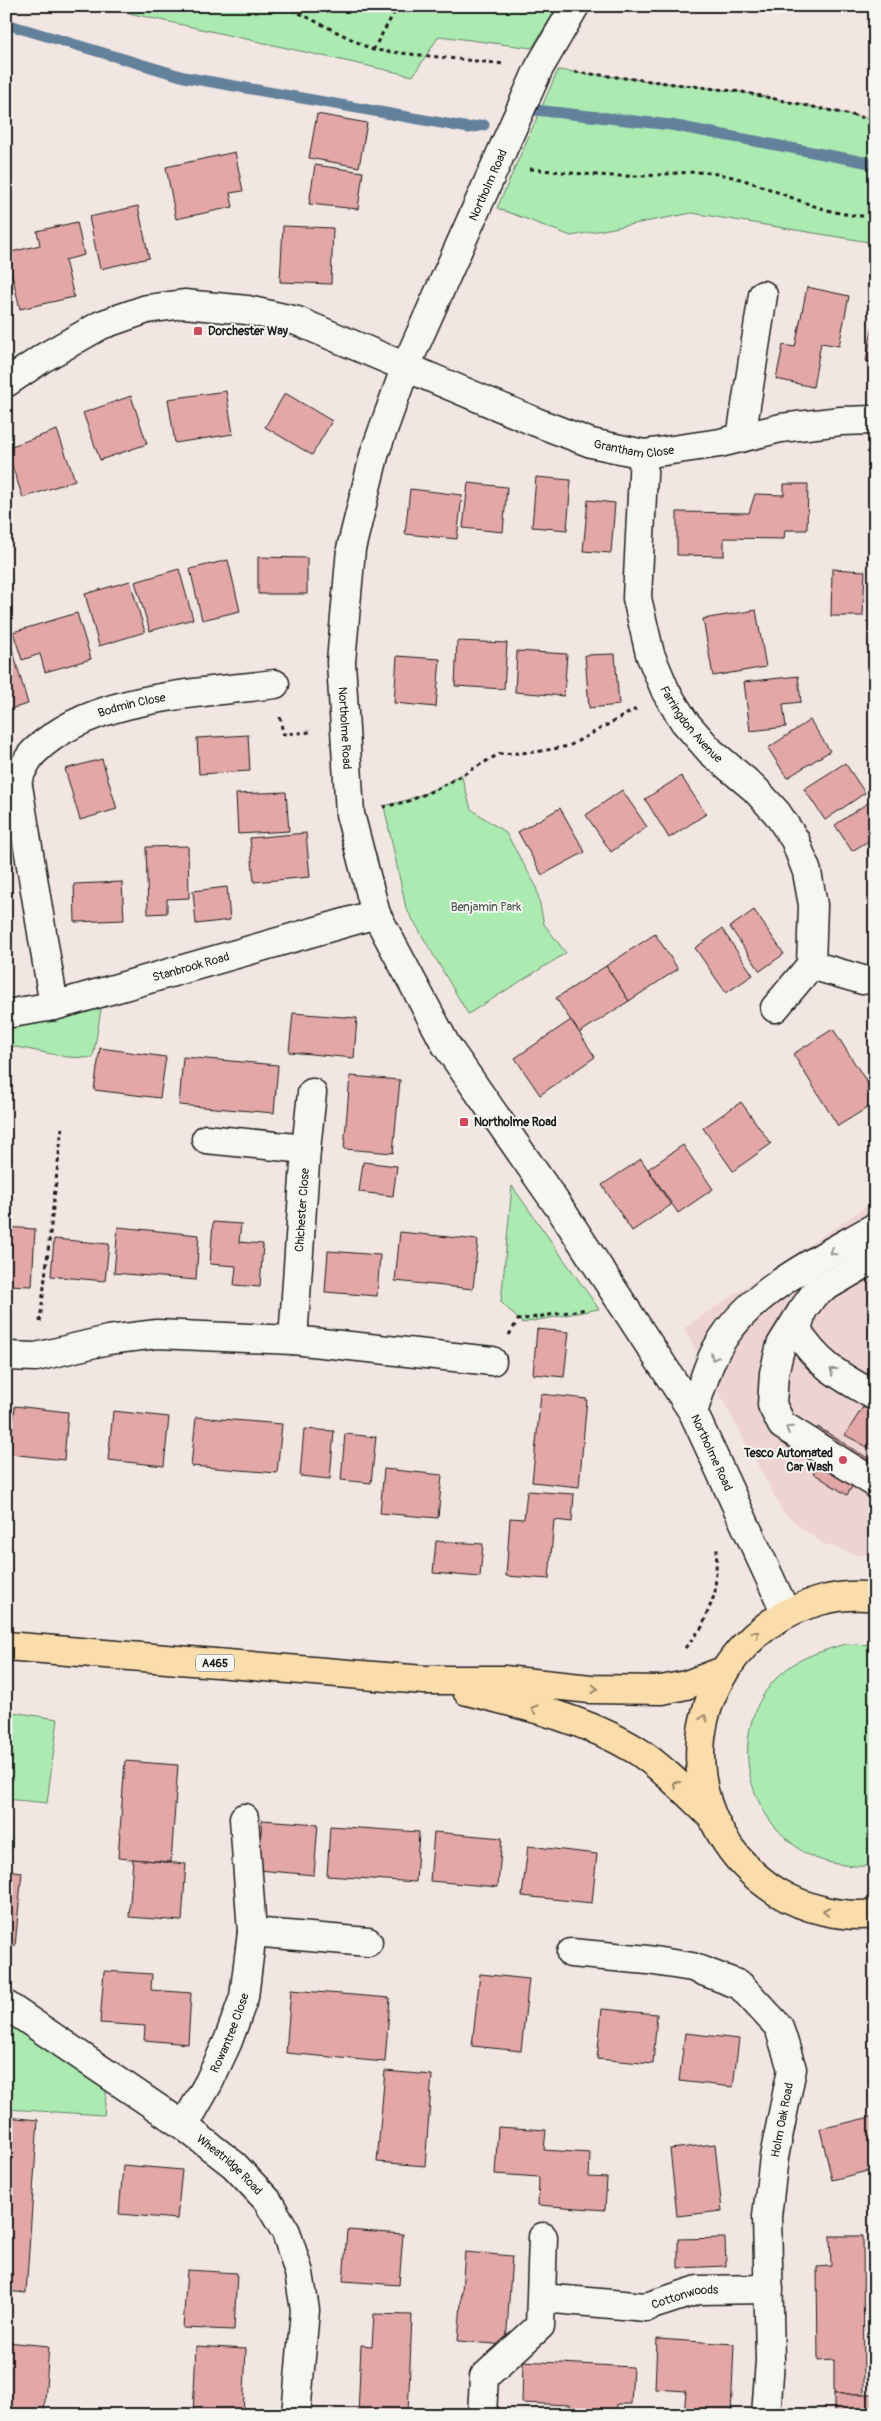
<svg xmlns="http://www.w3.org/2000/svg" width="881" height="2421" font-family="Pangolin,sans-serif">
<style>
.built{fill:#edd3d1}
.green{fill:#abeab1;stroke:#648366}
.lines{fill:none;stroke-linecap:round;stroke-linejoin:round}
.stream{stroke:#63819b;stroke-width:11}
.building{fill:#e2a7a6;stroke:#1c1c1c}
.minor-casing{stroke:#1c1c1c;stroke-width:31}
.highway-casing{stroke:#1c1c1c;stroke-width:31}
.path{stroke:#1c1c1c;stroke-width:3;stroke-dasharray:4 4;stroke-linecap:butt}
.minor{stroke:#f6f6f2;stroke-width:28}
.highway{stroke:#fbddab;stroke-width:28}
.oneway{stroke:#949492}
.oneway2{stroke:#97866b}
.poi-dot{fill:#d1495b;stroke:#f6f6f2;stroke-width:2}
.labels{text-anchor:middle;stroke-width:4;stroke-linejoin:round;paint-order:stroke}
.shield{fill:#f6f6f2;stroke:#5d5d5c;stroke-width:1}
.shield-label{font-size:11px;font-weight:bold;fill:#1c1c1c}
.street-label{font-size:12px;fill:#1c1c1c;stroke:#f6f6f2}
.poi-label{font-size:12px;font-weight:bold;fill:#1c1c1c;stroke:#f6f6f2;text-anchor:start}
.park-label{font-size:12px;fill:#475a49;stroke:#f6f6f2}
</style>
<rect width="100%" height="100%" fill="#f2e6e3"/>
<filter id="ink" filterUnits="userSpaceOnUse"><feTurbulence type="fractalNoise" baseFrequency=".02" numOctaves="2"/><feDisplacementMap in="SourceGraphic" scale="10" xChannelSelector="R" yChannelSelector="G"/><feConvolveMatrix kernelMatrix="1 2 1 2 8 2 1 2 1" color-interpolation-filters="sRGB"/></filter>
<g filter="url(#ink)">
<!-- built -->
<path class="built" d="M875,1201v351l-14,4 -40,-13 -38,-31 -99,-184z"/>
<!-- green -->
<g class="green">
<path d="M97,6h461l-26,42 -93,-12 -26,40z"/>
<path d="M558,70l184,22 133,28v123l-183,-30 -121,23 -74,-28z"/>
<path d="M461,774l10,35 35,24 30,53 8,38 22,29 -98,61 -62,-106 -22,-102c28,-6 52,-16 77,-32z"/>
<path d="M104,991l-11,67 -26,-1 -61,-12v-31z"/>
<path d="M512,1186l87,123 -77,14 -21,-21z"/>
<path d="M845,1644l30,1v221c-23,1 -46,-1 -67,-11 -5,-2 -10,-7 -15,-11 -54,-41 -63,-126 -10,-172 18,-16 40,-21 62,-28z"/>
<path d="M6,1711l52,8 -11,84 -41,-4z"/>
<path d="M6,2005l102,70 -4,40 -98,-6z"/>
</g>
<g class="lines">
<!-- stream -->
<g class="stream">
<path d="M6,24l178,53 285,51 15,-3"/>
<path d="M535,110l136,15 204,39"/>
</g>
</g>
<!-- building -->
<g class="building">
<path d="M317,114l50,9 -8,44 -50,-9z"/>
<path d="M235,152l8,39 -13,2 3,14 -57,12 -10,-52z"/>
<path d="M315,165l48,7 -5,37 -49,-5z"/>
<path d="M138,206l11,52 -49,11 -11,-52z"/>
<path d="M77,222l7,33 -19,5 9,37 -54,12 -13,-56 33,-8 -3,-14z"/>
<path d="M283,226l50,2 -2,56 -51,-2z"/>
<path d="M807,287l42,9 -10,50 -18,-3 -8,44 -37,-8 7,-34 12,2z"/>
<path d="M875,313v50l-9,-2z"/>
<path d="M226,391l7,43 -58,9 -7,-44z"/>
<path d="M285,393l47,28 -20,34 -47,-28z"/>
<path d="M131,396l16,48 -47,16 -17,-47z"/>
<path d="M57,430l18,50 -52,18 -17,-50z"/>
<path d="M536,477l35,3 -4,50 -35,-3z"/>
<path d="M468,483l39,4 -4,45 -40,-4z"/>
<path d="M784,484h24l-1,46h-22l-1,9 -60,-1v18l-47,-1v-43l72,1 6,-19 29,1z"/>
<path d="M410,489l52,6 -5,44 -52,-5z"/>
<path d="M588,500l27,3 -4,50 -28,-2z"/>
<path d="M258,557l49,1v36h-49z"/>
<path d="M228,560l12,51 -38,9 -12,-51z"/>
<path d="M179,569l14,50 -43,12 -15,-49z"/>
<path d="M832,569l33,2 -2,45h-32z"/>
<path d="M130,581l15,51 -46,14 -14,-52z"/>
<path d="M756,610l10,57 -53,9 -10,-57z"/>
<path d="M77,613l14,46 -46,13 -5,-18 -18,6 -9,-28z"/>
<path d="M457,641l50,2 -3,46 -49,-3z"/>
<path d="M12,648l16,56 -22,6v-60z"/>
<path d="M517,651l50,3 -3,42 -49,-4z"/>
<path d="M615,654l4,51 -30,3 -4,-53z"/>
<path d="M397,656l43,3 -4,48 -42,-4z"/>
<path d="M798,676l3,26 -18,2 3,23 -36,4 -6,-49z"/>
<path d="M810,720l20,31 -43,27 -19,-30z"/>
<path d="M248,735l2,36 -51,3 -2,-36z"/>
<path d="M102,759l15,50 -37,11 -15,-51z"/>
<path d="M845,763l20,30 -40,27 -21,-31z"/>
<path d="M681,776l25,38 -37,24 -24,-39z"/>
<path d="M622,790l25,37 -36,25 -25,-37z"/>
<path d="M286,792l3,39 -51,3 -2,-40z"/>
<path d="M875,798v39l-23,14 -17,-26z"/>
<path d="M560,808l25,44 -43,23 -24,-43z"/>
<path d="M306,833l4,44 -56,5 -4,-44z"/>
<path d="M188,846l1,52 -22,1v14l-19,1 -2,-67z"/>
<path d="M875,846v17l-8,-11z"/>
<path d="M122,882l2,38 -49,2 -1,-38z"/>
<path d="M227,887l3,33 -34,4 -3,-33z"/>
<path d="M754,910l30,44 -24,17 -30,-44z"/>
<path d="M722,929l31,46 -27,18 -31,-45z"/>
<path d="M655,934l23,35 -49,32 -23,-35z"/>
<path d="M606,966l23,35 -50,32 -23,-35z"/>
<path d="M293,1013l64,5 -3,40 -65,-6z"/>
<path d="M571,1020l24,37 -55,38 -25,-37z"/>
<path d="M833,1029l42,66v8l-37,23 -45,-72z"/>
<path d="M100,1048l66,9 -6,41 -66,-8z"/>
<path d="M183,1057l95,8 -4,48 -95,-8z"/>
<path d="M350,1076l50,4 -7,73 -49,-4z"/>
<path d="M741,1102l30,42 -38,27 -30,-43z"/>
<path d="M683,1145l30,44 -35,24 -30,-44z"/>
<path d="M641,1159l30,46 -39,26 -30,-46z"/>
<path d="M363,1162l34,4 -4,30 -34,-4z"/>
<path d="M213,1222l28,2 -2,18 24,2 -3,43 -26,-2 2,-19 -26,-2z"/>
<path d="M6,1227l29,2 -3,57 -26,-1z"/>
<path d="M118,1227l81,8 -3,45 -82,-7z"/>
<path d="M400,1232l78,8 -5,49 -78,-8z"/>
<path d="M54,1239l55,5 -4,37 -54,-5z"/>
<path d="M328,1251l52,4 -3,41 -52,-4z"/>
<path d="M537,1329l32,3 -5,45 -31,-3z"/>
<path d="M541,1394l46,5 -8,88 -47,-5z"/>
<path d="M15,1406l53,6 -4,48 -54,-6z"/>
<path d="M863,1407l12,7v37l-30,-16z"/>
<path d="M113,1411l56,6 -5,49 -56,-6z"/>
<path d="M196,1417l86,7 -5,49 -86,-7z"/>
<path d="M818,1427l51,32 -22,36 -34,-22 7,-11 -17,-11z"/>
<path d="M304,1429l30,2 -4,48 -30,-3z"/>
<path d="M345,1434l31,3 -5,46 -30,-3z"/>
<path d="M384,1469l58,6 -4,43 -58,-5z"/>
<path d="M527,1491l47,3 -2,28 -18,-2 -5,59 -43,-3 4,-58 14,1z"/>
<path d="M436,1541l47,3 -3,33 -47,-4z"/>
<path d="M125,1761l53,4 -7,97 -53,-4z"/>
<path d="M262,1820l56,4 -4,51 -56,-5z"/>
<path d="M330,1826l89,6 -3,50 -89,-6z"/>
<path d="M434,1832l68,6 -4,49 -68,-6z"/>
<path d="M528,1846l69,8 -5,49 -70,-7z"/>
<path d="M133,1859l53,5 -4,57 -53,-4z"/>
<path d="M6,1870l16,2 -7,74 -9,-1z"/>
<path d="M104,1971l48,3 -1,16 40,3 -3,51 -44,-4 1,-14 -45,-3z"/>
<path d="M480,1974l49,5 -8,72 -49,-5z"/>
<path d="M291,1990l99,8 -5,64 -99,-9z"/>
<path d="M602,2009l55,5 -4,50 -56,-5z"/>
<path d="M685,2033l54,6 -6,48 -54,-6z"/>
<path d="M385,2071l47,4 -7,91 -48,-4z"/>
<path d="M875,2116v53l-43,11 -12,-51z"/>
<path d="M6,2117l32,3 -12,173 -20,-2z"/>
<path d="M498,2127l48,3 -2,20 46,3 -1,24 18,1 -2,32 -67,-5 1,-28 -44,-3z"/>
<path d="M715,2144l7,67 -45,5 -7,-67z"/>
<path d="M123,2165l59,5 -5,49 -58,-5z"/>
<path d="M347,2230l56,4 -4,51 -56,-4z"/>
<path d="M830,2236h33l1,158h-30v-34l-16,1 -1,-94 14,-1z"/>
<path d="M725,2238l1,28 -48,2v-29z"/>
<path d="M465,2252l47,4 -6,89 -48,-4z"/>
<path d="M187,2270l50,3 -3,57 -51,-2z"/>
<path d="M374,2314l38,1 -4,100h-50l3,-70 11,1z"/>
<path d="M657,2339l77,5 -3,71h-47l2,-24 -31,-2z"/>
<path d="M6,2342l43,4 -5,69h-38z"/>
<path d="M196,2346l50,3 -3,66h-50z"/>
<path d="M523,2361l110,6 -2,37h-14v11h-48l1,-10 -48,-2z"/>
<rect x="834" y="2394" width="41" height="21"/>
</g>
<g class="lines">
<!-- minor casing -->
<g class="minor-casing">
<g id="minor">
<path id="s1" d="M575,6l-36,62 -133,298 -31,86 -24,97 -10,113 9,152 26,100 70,131 117,168 130,199 93,201"/>
<path id="s2" d="M6,383l37,-25 58,-33 46,-16 37,-5 63,6 50,11 239,101 55,21 53,11 76,-11 61,-15 60,-7 34,-1"/>
<path d="M741,438l22,-143"/>
<path id="s3" d="M644,454l-7,144 13,56 16,38 18,29 27,31 43,36 23,25 18,27 12,32 6,33 -2,60 52,15"/>
<path id="s4" d="M54,1006l-37,-226c5,-9 10,-22 18,-29 58,-56 163,-57 240,-67"/>
<path d="M775,1008l36,-43"/>
<path id="s5" d="M6,1014l48,-8 322,-92"/>
<path d="M206,1139l100,10 -13,191"/>
<path d="M306,1149l6,-56"/>
<path d="M875,1258l-60,35 -13,18 -5,20c22,35 43,45 78,65"/>
<path d="M802,1311l-21,34 -7,28 -2,32 10,20 93,58"/>
<path d="M6,1356l30,1 72,-17 49,-6 136,6 199,21"/>
<path d="M693,1412c9,-25 16,-54 31,-75 33,-50 100,-80 151,-110"/>
<path d="M252,1932l116,10"/>
<path d="M571,1953l77,7 44,7 48,18 39,42 13,42 -18,88 -7,59 3,145 -4,54"/>
<path id="s6" d="M6,2005l178,121 50,39 33,35 19,32 13,41 6,37 -9,105"/>
<path id="s7" d="M184,2126l25,-44 19,-41 16,-44 8,-65 -8,-114"/>
<path id="s8" d="M542,2298l104,9 52,-17 71,-1"/>
<path d="M482,2415l2,-38 56,-51 3,-89"/>
</g>
</g>
<!-- highway casing -->
<g class="highway-casing">
<g id="highway">
<path d="M875,1597c-36,-5 -74,6 -104,26 -97,68 -94,205 6,269 28,17 65,26 98,22"/>
<path d="M6,1646l418,34h80l87,9 71,1 24,-5 37,-14"/>
<path d="M467,1691c57,14 118,28 169,59 25,16 53,45 75,66"/>
</g>
</g>
<!-- path -->
<g class="path">
<path d="M285,6l88,44 131,14"/>
<path d="M373,50l25,-44"/>
<path d="M575,72l167,20 133,28"/>
<path d="M530,169c36,3 71,8 107,7 24,0 49,-6 72,-3 57,5 107,46 166,43"/>
<path d="M280,717l3,17 28,-2"/>
<path d="M383,807l26,-6 32,-14 58,-33 37,-2 33,-6 67,-37"/>
<path d="M40,1322l22,-194"/>
<path d="M509,1335l9,-15 69,-11"/>
<path d="M685,1648l17,-21 13,-34 2,-45"/>
</g>
<!-- minor -->
<use href="#minor" class="minor"/>
<!-- highway -->
<use href="#highway" class="highway"/>
</g>
<!-- one-way arrows -->
<defs><path id="oneway-chevron" d="M-2-3.5L2.5 0L-2 3.5" fill="none" stroke-width="1.6" stroke-linecap="round" stroke-linejoin="round" transform="scale(1.25)"/></defs>
<g class="oneway">
<use href="#oneway-chevron" transform="translate(833 1252) rotate(149)"/>
<use href="#oneway-chevron" transform="translate(714 1357) rotate(115)"/>
<use href="#oneway-chevron" transform="translate(833 1371) rotate(-142)"/>
<use href="#oneway-chevron" transform="translate(789 1429) rotate(-148)"/>
</g>
<g class="oneway2">
<use href="#oneway-chevron" transform="translate(756 1634) rotate(-38)"/>
<use href="#oneway-chevron" transform="translate(595 1689) rotate(2)"/>
<use href="#oneway-chevron" transform="translate(534 1709) rotate(-163)"/>
<use href="#oneway-chevron" transform="translate(704 1718) rotate(-74)"/>
<use href="#oneway-chevron" transform="translate(676 1784) rotate(-139)"/>
<use href="#oneway-chevron" transform="translate(826 1911) rotate(-169)"/>
</g>
</g>
<!-- markers -->
<g class="poi-dot">
<rect x="193" y="326" width="10" height="10" rx="2.5"/>
<rect x="459" y="1117" width="10" height="10" rx="2.5"/>
<circle cx="843" cy="1460" r="5"/>
</g>
<g class="labels">
<!-- shield labels -->
<rect class="shield" x="196" y="1654.5" width="38" height="17" rx="4"/>
<g class="shield-label">
<text x="215" y="1667">A465</text>
</g>
<!-- street labels -->
<g class="street-label">
<text transform="translate(488 185) rotate(-66)" y="4">Northolm Road</text>
<text dy="4" stroke="none"><textPath href="#s2" startOffset="674">Grantham Close</textPath></text>
<text dy="4" stroke="none"><textPath href="#s4" startOffset="372">Bodmin Close</textPath></text>
<text dy="4" stroke="none"><textPath href="#s3" startOffset="284">Farringdon Avenue</textPath></text>
<text dy="4" stroke="none"><textPath href="#s1" startOffset="769">Northolme Road</textPath></text>
<text dy="4" stroke="none"><textPath href="#s5" startOffset="191">Stanbrook Road</textPath></text>
<text transform="translate(302 1210) rotate(-86)" y="4">Chichester Close</text>
<text dy="4" stroke="none"><textPath href="#s1" startOffset="1594">Northolme Road</textPath></text>
<text dy="4" stroke="none"><textPath href="#s7" startOffset="104">Rowantree Close</textPath></text>
<text transform="translate(782 2120) rotate(-79)" y="4">Holm Oak Road</text>
<text dy="4" stroke="none"><textPath href="#s6" startOffset="275">Wheatridge Road</textPath></text>
<text dy="4" stroke="none"><textPath href="#s8" startOffset="145">Cottonwoods</textPath></text>
</g>
<!-- poi labels -->
<g class="poi-label">
<text x="208" y="335">Dorchester Way</text>
<text x="474" y="1126">Northolme Road</text>
<text x="833" y="1457" text-anchor="end">Tesco Automated<tspan x="833" dy="14">Car Wash</tspan></text>
</g>
<!-- park labels -->
<g class="park-label">
<text x="486" y="911">Benjamin Park</text>
</g>
</g>
<!-- margin -->
<rect width="881" height="2421" fill="none" stroke="#f6f6f2" stroke-width="25"/>
<rect x="12" y="12" width="856" height="2396" fill="none" stroke="#1c1c1c" stroke-width="2" filter="url(#ink)"/>
</svg>
